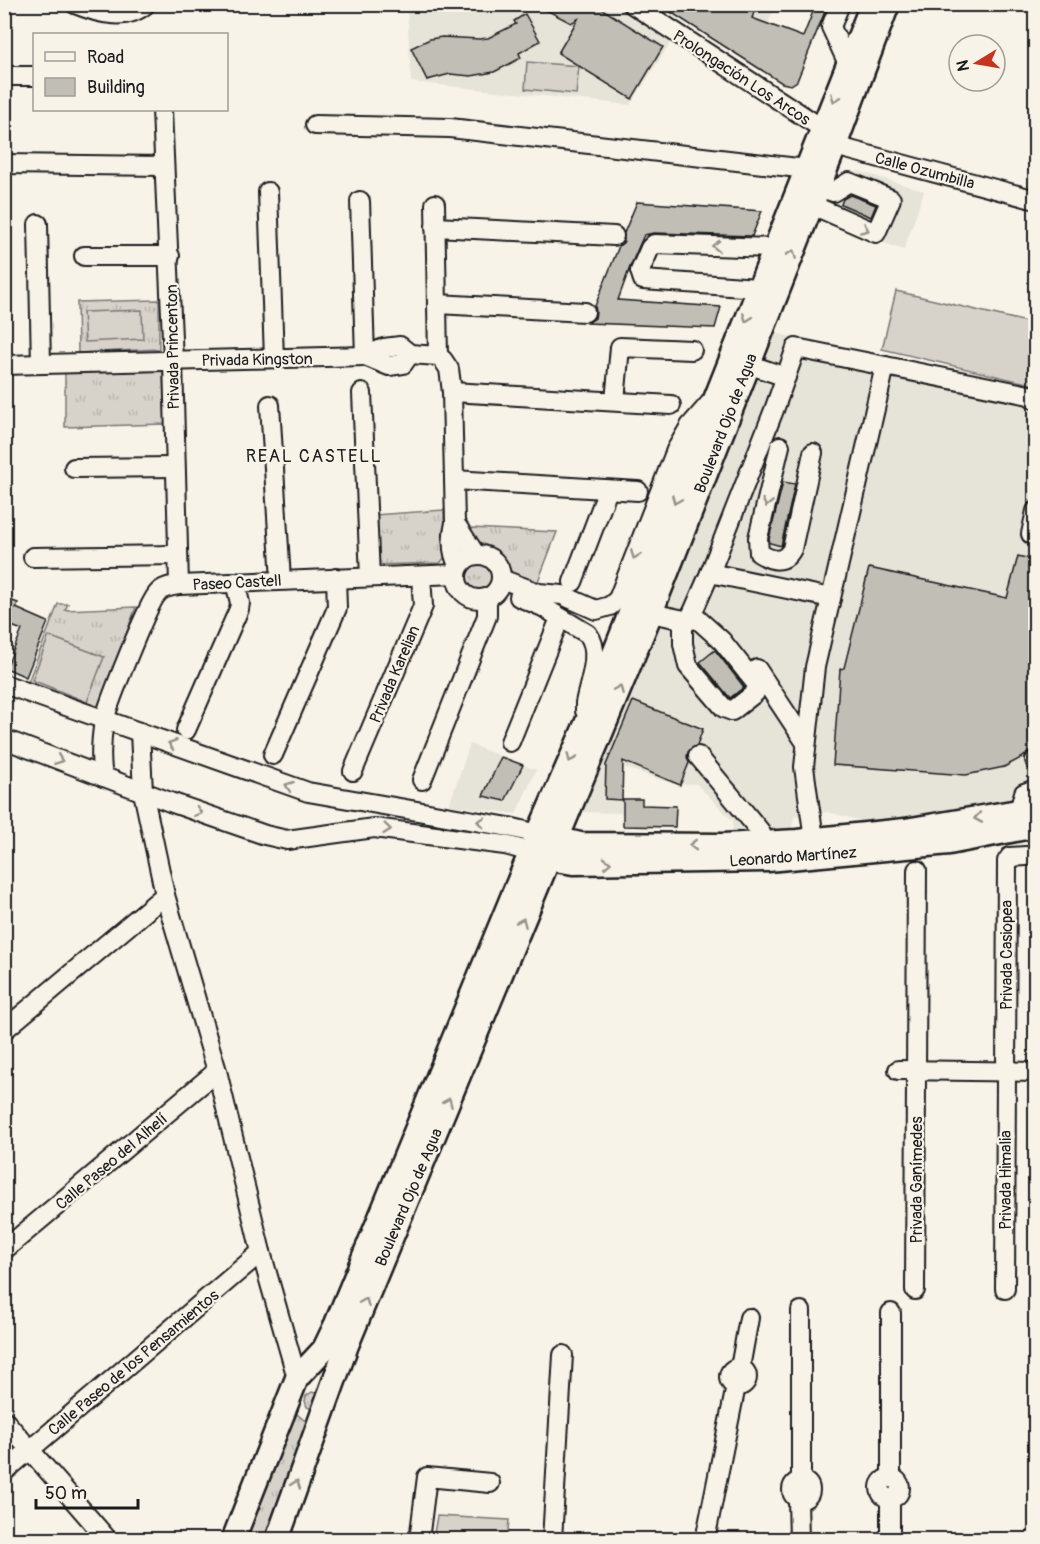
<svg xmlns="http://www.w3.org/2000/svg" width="1040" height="1544" font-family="Pangolin,sans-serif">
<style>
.built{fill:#e6e3d9}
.grass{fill:url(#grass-tufts);stroke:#7a7874;stroke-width:1.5}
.pitch{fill:#d7d3cb;stroke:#7a7874;stroke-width:1.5}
.building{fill:#c0beb5;stroke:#1c1c1c;stroke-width:1.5}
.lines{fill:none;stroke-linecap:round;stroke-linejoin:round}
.minor-casing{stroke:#1c1c1c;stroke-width:22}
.major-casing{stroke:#1c1c1c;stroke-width:27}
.minor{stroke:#f7f3e8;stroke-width:18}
.major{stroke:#f7f3e8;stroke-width:22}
.oneway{stroke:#94928c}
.labels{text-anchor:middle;stroke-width:4.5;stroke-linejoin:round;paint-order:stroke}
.street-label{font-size:16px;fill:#1c1c1c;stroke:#f7f3e8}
.neighbourhood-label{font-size:18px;letter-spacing:1.5px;fill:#1c1c1c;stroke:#f7f3e8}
</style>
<defs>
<pattern id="grass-tufts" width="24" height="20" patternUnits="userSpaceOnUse" patternTransform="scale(1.5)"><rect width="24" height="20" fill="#d7d3cb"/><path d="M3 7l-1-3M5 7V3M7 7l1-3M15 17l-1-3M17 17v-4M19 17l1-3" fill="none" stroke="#b8b5ae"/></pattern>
</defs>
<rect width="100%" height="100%" fill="#f7f3e8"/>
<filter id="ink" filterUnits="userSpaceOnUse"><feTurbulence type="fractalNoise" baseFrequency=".0167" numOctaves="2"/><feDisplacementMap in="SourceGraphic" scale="12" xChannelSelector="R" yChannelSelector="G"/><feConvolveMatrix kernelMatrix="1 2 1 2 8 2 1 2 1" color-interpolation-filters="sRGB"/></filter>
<g filter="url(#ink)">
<!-- built -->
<g class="built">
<path d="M407,5h210l56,34 -43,66 -219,-23z"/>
<path d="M757,5h19l-8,19 -16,-6z"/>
<path d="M858,171l66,20 -20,59 -86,-31 12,-30z"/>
<path d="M774,333l261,57v407l-165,26 -42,-11 -34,4 -3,16 -59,3 1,-14 -36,-37h-24l-50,-17 -1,46 -42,-1z"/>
<path d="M470,744l66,26 -20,44 -67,-9z"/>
</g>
<!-- grass -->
<g class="grass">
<path d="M159,300v49l-81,4 -1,-51z"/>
<path d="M163,371l2,53 -100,3v-54z"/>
<path d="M444,510l3,45 -7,8 -64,2 -2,-50z"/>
<path d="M471,528l86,4 -20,52 -23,-6c-5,-9 -7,-19 -15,-26 -14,-10 -22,-4 -28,-24z"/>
<circle cx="479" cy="577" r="16"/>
<path d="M58,604h10l-3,6 71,-3 -37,102 -71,-27z"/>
<path d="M312,1392l8,3 -6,15 -7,-3 -2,-6 1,-5z"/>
<path d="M297,1414l7,6 9,2 -40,117 -33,1 29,-75z"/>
</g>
<!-- pitch -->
<g class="pitch">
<path d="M527,62l52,4 -3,28 -51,-5z"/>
<path d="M896,291l139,33v61l-153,-36z"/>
<path d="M142,310l1,29 -58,3 -2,-30z"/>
<path d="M49,636l55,21 -17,45 -55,-22z"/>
<path d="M437,1516l72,4 -2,19h-74z"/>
</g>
<!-- building -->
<g class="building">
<path d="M535,4h68l-4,3 64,40 -31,52 -74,-46 20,-34 -7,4z"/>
<path d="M658,4h99l-5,14 51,19 13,-33h12l-31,77 -6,4 -9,-2z"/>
<path d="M525,14l15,27 -21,12 2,5 -27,14 -23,4 -21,-2 -23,6 -16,-32 19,-9 12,-2 37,2 9,-1 28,-14 -2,-3z"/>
<path d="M850,195l26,10 -5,12 -30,-13 2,-5z"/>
<path d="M637,202l125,9 -10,25 -98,-3 -10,2 -14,32 -12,33 103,7 -6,21 -127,-5 7,-5 1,-6 -1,-6 24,-60 5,-4v-9z"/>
<path d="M783,482l12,2 -14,62 -11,-3 -1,-4z"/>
<path d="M1018,556l17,4v186l-12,11 -19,10 -38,8 -133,-10 7,-96 4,-1 25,-100 138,30z"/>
<path d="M4,598l14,5 -2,5 32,14 -22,55 -20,-9 16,-38 -13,-5 -5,10z"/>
<path d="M715,650l29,37 -14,11 -30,-36z"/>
<path d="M633,701l70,28 -6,16 -9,7 -1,5 2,6 -9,22 -57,-24 -1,39 -17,-1 1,-34z"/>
<path d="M501,757l22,8 -18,36 -22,-5z"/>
<path d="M623,799h19v6l34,1 -1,21 -52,-1z"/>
</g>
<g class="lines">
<!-- minor casing -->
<g class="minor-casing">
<g id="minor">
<path d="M75,4c22,9 51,18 71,0"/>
<path d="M632,4l191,125 12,17 201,54"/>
<path d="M840,4l-9,23 18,39"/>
<path d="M4,76h30"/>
<path d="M162,110l11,251 6,224"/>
<path d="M315,125l135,3 357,41"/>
<path d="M4,164l160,2"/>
<path d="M268,192l6,166"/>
<path d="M360,201l5,155"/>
<path d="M435,204l3,152"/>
<path d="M812,205l64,28 15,-34 -42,-17 -16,10 -15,-5"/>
<path d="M38,224l3,140"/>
<path d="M435,227l179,9"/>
<path d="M84,256h86"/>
<path d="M758,288l-115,-8 -3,-9 10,-23 4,-4 120,4"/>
<path d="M437,304l148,8"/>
<path d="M365,356l24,10 14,-2 7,-10"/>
<path d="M736,360l50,17"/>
<path d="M4,365l361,-9 19,-8 16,-2 10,8 28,2 5,4 6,9 3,23 3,131c-4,16 -4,30 4,44"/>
<path d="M452,392l219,13"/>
<path d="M362,393l8,184"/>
<path d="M615,401l5,-54 72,3"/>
<path d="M270,405l11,175"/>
<path d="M780,446l-22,92 1,15c13,8 25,11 33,-4l21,-96"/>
<path d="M74,468l101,-1"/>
<path d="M454,480l184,11"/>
<path d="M455,523l21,32"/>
<path d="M1031,534l5,-23"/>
<circle cx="479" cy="577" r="22"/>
<path d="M33,557l144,-2"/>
<path d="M710,573l121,25"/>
<path d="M501,579l38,14 23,2 34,15 14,-4 8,-7 58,-149 14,-24 20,-23"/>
<path d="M573,582l35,-92"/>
<path d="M519,597l24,10 45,27c14,18 1,48 -3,69v8"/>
<path d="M651,613l38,8 21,-48 64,-163 22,-62 233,47 7,5"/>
<path d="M683,620v24l5,22 36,42 8,3 23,-18 2,-8 -35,-44 -30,-27"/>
<path d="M757,669l49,74"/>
<path d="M4,684l304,108 201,35 29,7"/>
<path d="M186,730l53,-121 1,-6 -5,-21"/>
<path d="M140,732l3,60 22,103 52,176 44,181 36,126"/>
<path d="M4,739l166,63 95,33 22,5 87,-12 131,17 26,7"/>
<path d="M510,742l50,-124"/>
<path d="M273,755l64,-147 -1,-30"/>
<path d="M698,756l62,75 5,12"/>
<path d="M1035,760l1,2"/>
<path d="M353,771l70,-165 -2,-30"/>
<path d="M103,777c-3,-18 -2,-38 1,-56 4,-16 44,-119 54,-128 5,-6 13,-7 21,-8l278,-11"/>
<path d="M422,780l65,-164v-18"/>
<path d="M1019,811l5,-18 12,-4"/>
<path d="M814,839l-10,-72 11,-100 70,-301"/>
<path d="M4,1030l161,-135"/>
<path d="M898,1070l138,2"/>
<path d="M4,1250l213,-179"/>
<path d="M1005,1289l2,-428 3,-4 16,-1"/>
<path d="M915,1290l2,-420"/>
<path d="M740,1368l9,-50"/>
<circle cx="738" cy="1377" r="9"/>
<path d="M4,1420l104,120"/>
<path d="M4,1472l257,-220"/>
<path d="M891,1477v-164"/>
<circle cx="890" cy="1488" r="10"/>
<path d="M801,1480v-169"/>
<circle cx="801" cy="1490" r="9"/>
<path d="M798,1499l1,41"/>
<path d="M419,1540l8,-63 63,6"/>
<path d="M552,1540l11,-185"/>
<path d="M705,1540l31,-154"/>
<path d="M890,1540v-41"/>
</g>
</g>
<!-- major casing -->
<g class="major-casing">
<g id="major">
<path d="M543,835l37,9 143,1 74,-4 108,-11 131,-22"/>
<path d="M537,854l12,5 24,4 195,-3 181,-17 87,-17"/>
<path d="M233,1540l64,-162 27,-29 12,-25 202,-490 48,-110 286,-720"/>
<path d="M277,1540l70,-195 304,-732 184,-467 53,-142"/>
</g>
</g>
<!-- minor -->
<use href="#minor" class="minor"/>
<!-- major -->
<use href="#major" class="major"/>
</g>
<!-- one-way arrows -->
<defs><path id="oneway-chevron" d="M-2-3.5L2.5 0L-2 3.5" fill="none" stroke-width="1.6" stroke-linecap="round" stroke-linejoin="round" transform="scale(1.5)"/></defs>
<g class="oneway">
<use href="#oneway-chevron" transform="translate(835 98) rotate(112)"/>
<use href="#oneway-chevron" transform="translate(865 229) rotate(24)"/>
<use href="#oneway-chevron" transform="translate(716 246) rotate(-178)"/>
<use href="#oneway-chevron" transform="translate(792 254) rotate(-68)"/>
<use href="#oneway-chevron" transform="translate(747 318) rotate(111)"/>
<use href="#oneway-chevron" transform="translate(676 500) rotate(112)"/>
<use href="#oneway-chevron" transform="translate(767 503) rotate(103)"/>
<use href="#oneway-chevron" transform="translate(635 555) rotate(111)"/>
<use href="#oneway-chevron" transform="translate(619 689) rotate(-67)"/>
<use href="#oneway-chevron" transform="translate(172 744) rotate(-161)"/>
<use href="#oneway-chevron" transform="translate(571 758) rotate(114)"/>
<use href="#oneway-chevron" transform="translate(59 760) rotate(21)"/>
<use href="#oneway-chevron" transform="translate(289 786) rotate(-160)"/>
<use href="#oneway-chevron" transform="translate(198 812) rotate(19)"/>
<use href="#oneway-chevron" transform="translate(978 818) rotate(170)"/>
<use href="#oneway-chevron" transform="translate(481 822) rotate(-171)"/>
<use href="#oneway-chevron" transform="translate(387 829) rotate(6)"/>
<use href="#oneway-chevron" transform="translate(693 845) rotate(-180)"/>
<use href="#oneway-chevron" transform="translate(607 863) rotate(-1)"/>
<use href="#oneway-chevron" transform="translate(522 922) rotate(-67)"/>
<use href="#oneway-chevron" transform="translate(448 1102) rotate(-67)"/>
<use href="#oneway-chevron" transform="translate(365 1302) rotate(-67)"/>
<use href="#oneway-chevron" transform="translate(296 1484) rotate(-70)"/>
</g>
</g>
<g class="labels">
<!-- street labels -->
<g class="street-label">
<text transform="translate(742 77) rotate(33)" y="6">Prolongación Los Arcos</text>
<text transform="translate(925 170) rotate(15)" y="6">Calle Ozumbilla</text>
<text transform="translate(172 347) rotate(-91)" y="6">Privada Princenton</text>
<text transform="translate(257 359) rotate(-1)" y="6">Privada Kingston</text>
<text transform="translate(725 423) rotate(-69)" y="6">Boulevard Ojo de Agua</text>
<text transform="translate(237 582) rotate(-3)" y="6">Paseo Castell</text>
<text transform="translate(394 674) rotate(-67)" y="6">Privada Karelian</text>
<text transform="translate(793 856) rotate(-4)" y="6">Leonardo Martínez</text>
<text transform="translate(1006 955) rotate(-90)" y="6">Privada Casiopea</text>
<text transform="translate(111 1161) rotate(-40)" y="6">Calle Paseo del Alhelí</text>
<text transform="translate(916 1180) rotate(-90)" y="6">Privada Ganímedes</text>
<text transform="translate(1005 1180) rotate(-90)" y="6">Privada Himalia</text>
<text transform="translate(408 1197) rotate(-67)" y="6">Boulevard Ojo de Agua</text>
<text transform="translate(133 1362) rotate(-40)" y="6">Calle Paseo de los Pensamientos</text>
</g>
<!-- neighbourhood labels -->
<g class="neighbourhood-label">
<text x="314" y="462">REAL CASTELL</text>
</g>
</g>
<!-- margin -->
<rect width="1040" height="1544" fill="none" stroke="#f7f3e8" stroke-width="24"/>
<rect x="12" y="12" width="1016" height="1520" fill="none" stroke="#1c1c1c" stroke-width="2" filter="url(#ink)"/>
<!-- legend -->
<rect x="33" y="33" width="195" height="78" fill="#f7f3e8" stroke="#9f9d96" stroke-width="1.5"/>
<rect x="45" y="52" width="30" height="9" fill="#f7f3e8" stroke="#9f9d96" stroke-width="1.5"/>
<text x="87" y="63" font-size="18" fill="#1c1c1c">Road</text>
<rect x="45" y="78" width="30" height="18" fill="#c0beb5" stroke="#9f9d96" stroke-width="1.5"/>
<text x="87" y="93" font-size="18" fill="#1c1c1c">Building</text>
<!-- north arrow -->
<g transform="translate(977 63) rotate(259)"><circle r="28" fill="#f7f3e8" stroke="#9f9d96" stroke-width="1.5"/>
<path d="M0-4.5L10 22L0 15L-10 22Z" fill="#c8321e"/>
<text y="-9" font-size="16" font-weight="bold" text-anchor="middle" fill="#1c1c1c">N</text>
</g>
<!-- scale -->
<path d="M36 1499v9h102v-9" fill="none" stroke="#1c1c1c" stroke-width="3"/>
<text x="45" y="1499" font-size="18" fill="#1c1c1c" stroke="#f7f3e8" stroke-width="4.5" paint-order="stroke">50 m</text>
</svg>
